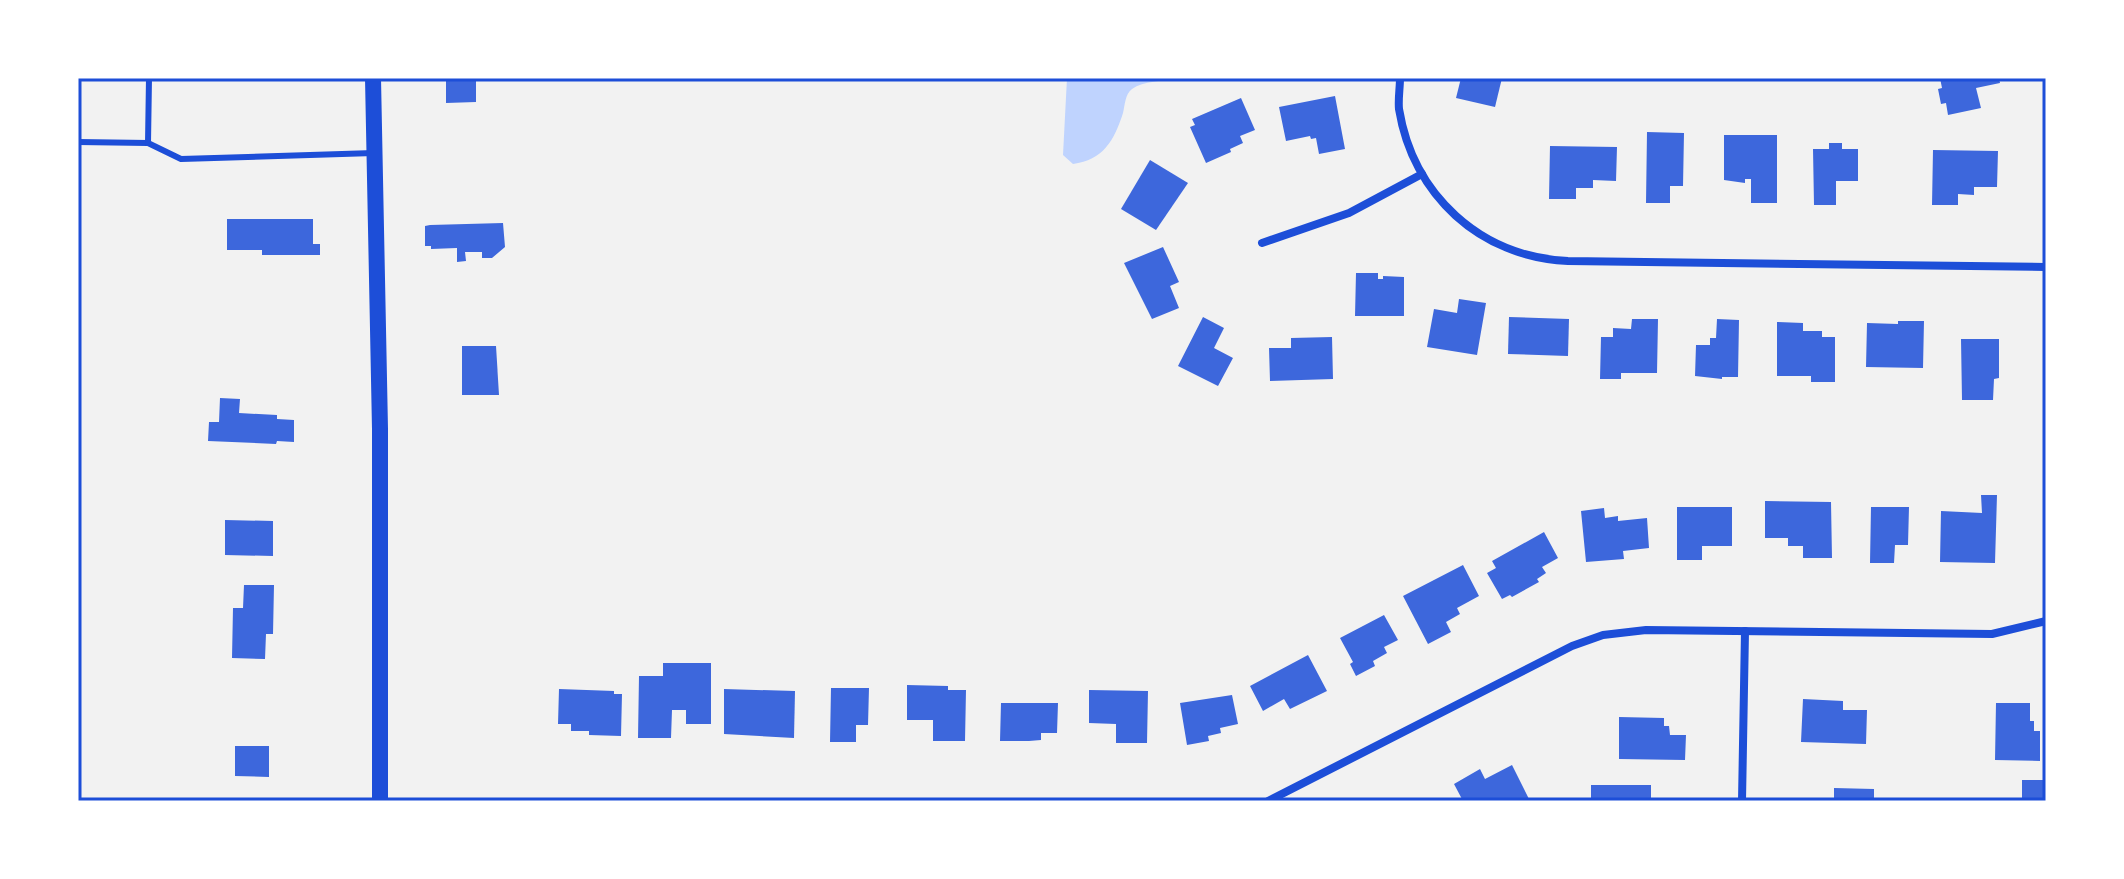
<svg xmlns="http://www.w3.org/2000/svg" width="2124" height="879" font-family="Barlow,sans-serif">
<style>
.water{fill:#bfd3fe}
.building{fill:#3d67dc}
.lines{fill:none;stroke-linecap:round;stroke-linejoin:round}
.service{stroke:#1d4ed8;stroke-width:6}
.minor{stroke:#1d4ed8;stroke-width:8}
.secondary{stroke:#1d4ed8;stroke-width:16}
.neatline{fill:none;stroke:#1d4ed8;stroke-width:3}
</style>
<rect width="100%" height="100%" fill="#f2f2f2"/>
<!-- water -->
<path class="water" d="M1067,78h109c-12,3 -33,3 -44,11 -7,5 -7,16 -9,24 -9,28 -20,47 -50,51l-10,-9z"/>
<!-- building -->
<g class="building">
<path d="M446,78h30v24l-30,1z"/>
<path d="M1461,78h41l-7,29 -39,-9z"/>
<path d="M1940,78h59l1,5 -24,5 5,20 -33,7 -2,-12 -5,1 -3,-15 4,-1z"/>
<path d="M1335,96l10,53 -26,5 -3,-16 -5,1 -1,-3 -24,5 -7,-34z"/>
<path d="M1241,98l14,32 -15,6 3,7 -13,6 1,3 -25,11 -16,-36 5,-2 -3,-6z"/>
<path d="M1647,132l37,1 -1,53h-13v17h-24z"/>
<path d="M1724,135h53v68h-26v-24h-6v4l-21,-3z"/>
<path d="M1829,143h13v6h16v32h-22v24h-22l-1,-56h16z"/>
<path d="M1550,146l67,1 -1,34 -23,-1v8h-17v11h-27z"/>
<path d="M1933,150l65,1 -1,36h-23v8l-16,-1v11h-26z"/>
<path d="M1150,160l38,23 -32,47 -35,-21z"/>
<path d="M227,219h86v25h7v11h-58v-5h-35z"/>
<path d="M503,223l2,24 -13,11h-10v-6h-17l1,9 -9,1v-14l-26,1v-3h-6v-20l5,-1z"/>
<path d="M1163,247l16,35 -9,4 9,22 -27,11 -28,-56z"/>
<path d="M1356,273h22v6h5v-3l21,1v39h-49z"/>
<path d="M1459,299l27,4 -9,52 -50,-8 7,-38 23,4z"/>
<path d="M1203,317l21,11 -10,20 19,10 -15,28 -40,-20z"/>
<path d="M1509,317l60,2 -1,37 -60,-2z"/>
<path d="M1632,319h26l-1,54h-36v6h-21l1,-42h12v-9l18,1z"/>
<path d="M1717,319l22,1 -1,57h-16v2l-27,-3 1,-31h14v-7h6z"/>
<path d="M1898,321h26l-1,47 -57,-1 1,-44 31,1z"/>
<path d="M1777,322l26,1v8h19v6h13v45h-24v-6h-34z"/>
<path d="M1332,337l1,42 -63,2 -1,-33h22v-10z"/>
<path d="M1961,339h38v39l-5,1 -1,21h-31z"/>
<path d="M462,346h34l3,49h-37z"/>
<path d="M220,398l20,1 -1,14 38,2v4l17,1v22l-17,-1 -1,3 -68,-3 1,-19h10z"/>
<path d="M1981,495h16l-2,68 -55,-1 1,-51 41,2z"/>
<path d="M1765,501l66,1 1,56h-29v-12h-15v-8h-23z"/>
<path d="M1677,507h55v39h-30v14h-25z"/>
<path d="M1871,507h38l-1,38h-13l-1,18h-24z"/>
<path d="M1604,508l1,10 13,-2v5l29,-3 2,30 -26,3 1,8 -38,3 -5,-51z"/>
<path d="M225,520l48,1v35l-48,-1z"/>
<path d="M1544,532l14,26 -16,9 4,6 -9,6 2,3 -27,15 -2,-2 -8,4 -15,-26 9,-5 -4,-7z"/>
<path d="M1463,565l16,31 -22,12 3,6 -14,8 5,10 -23,12 -25,-48z"/>
<path d="M244,585h30l-1,49h-7l-1,25 -33,-1 1,-50h10z"/>
<path d="M1384,615l14,25 -14,7 3,6 -14,8 2,5 -19,10 -6,-12 3,-2 -13,-24z"/>
<path d="M1308,655l19,36 -37,18 -6,-10 -21,12 -13,-25z"/>
<path d="M663,663h48v61h-25v-14h-14l-1,28h-33l1,-62h24z"/>
<path d="M907,685l41,1v4h18l-1,51h-32v-21h-26z"/>
<path d="M831,688h38l-1,37h-12v17h-26z"/>
<path d="M559,689l55,2v3h8l-1,42 -32,-1v-4h-18v-7h-13z"/>
<path d="M724,689l71,2 -1,47 -70,-4z"/>
<path d="M1089,690l59,1 -1,52h-31v-19l-27,-1z"/>
<path d="M1232,695l6,29 -18,4 1,5 -13,3 1,5 -22,4 -7,-42z"/>
<path d="M1803,699l40,2v9h24l-1,34 -65,-2z"/>
<path d="M1001,703h57l-1,30h-16v7l-12,1h-29z"/>
<path d="M1996,703h34v18h4v10h6v30l-45,-1z"/>
<path d="M1619,717l45,1v8h5l1,9h16l-1,25 -66,-1z"/>
<path d="M235,746h34v31l-34,-1z"/>
<path d="M1512,765l18,36h-67l-9,-17 26,-15 5,10z"/>
<rect x="2022" y="780" width="24" height="21"/>
<rect x="1591" y="785" width="60" height="16"/>
<path d="M1834,788l40,1v12h-40z"/>
</g>
<g class="lines">
<!-- service -->
<g class="service">
<path d="M78,142l70,1 33,16 193,-6"/>
<path d="M148,143l1,-65"/>
</g>
<!-- minor -->
<g class="minor">
<path d="M1400,78c0,10 -2,21 -1,31 14,86 81,148 169,152l478,6"/>
<path d="M1262,243l87,-30 73,-39"/>
<path d="M1268,801l304,-155 31,-11 43,-5 346,4 54,-13"/>
<path d="M1742,801l3,-170"/>
</g>
<!-- secondary -->
<path class="secondary" d="M373,78l7,351v372"/>
</g>
<!-- border -->
<rect width="2124" height="879" fill="none" stroke="#ffffff" stroke-width="160"/>
<rect x="80" y="80" width="1964" height="719" class="neatline"/>
</svg>
